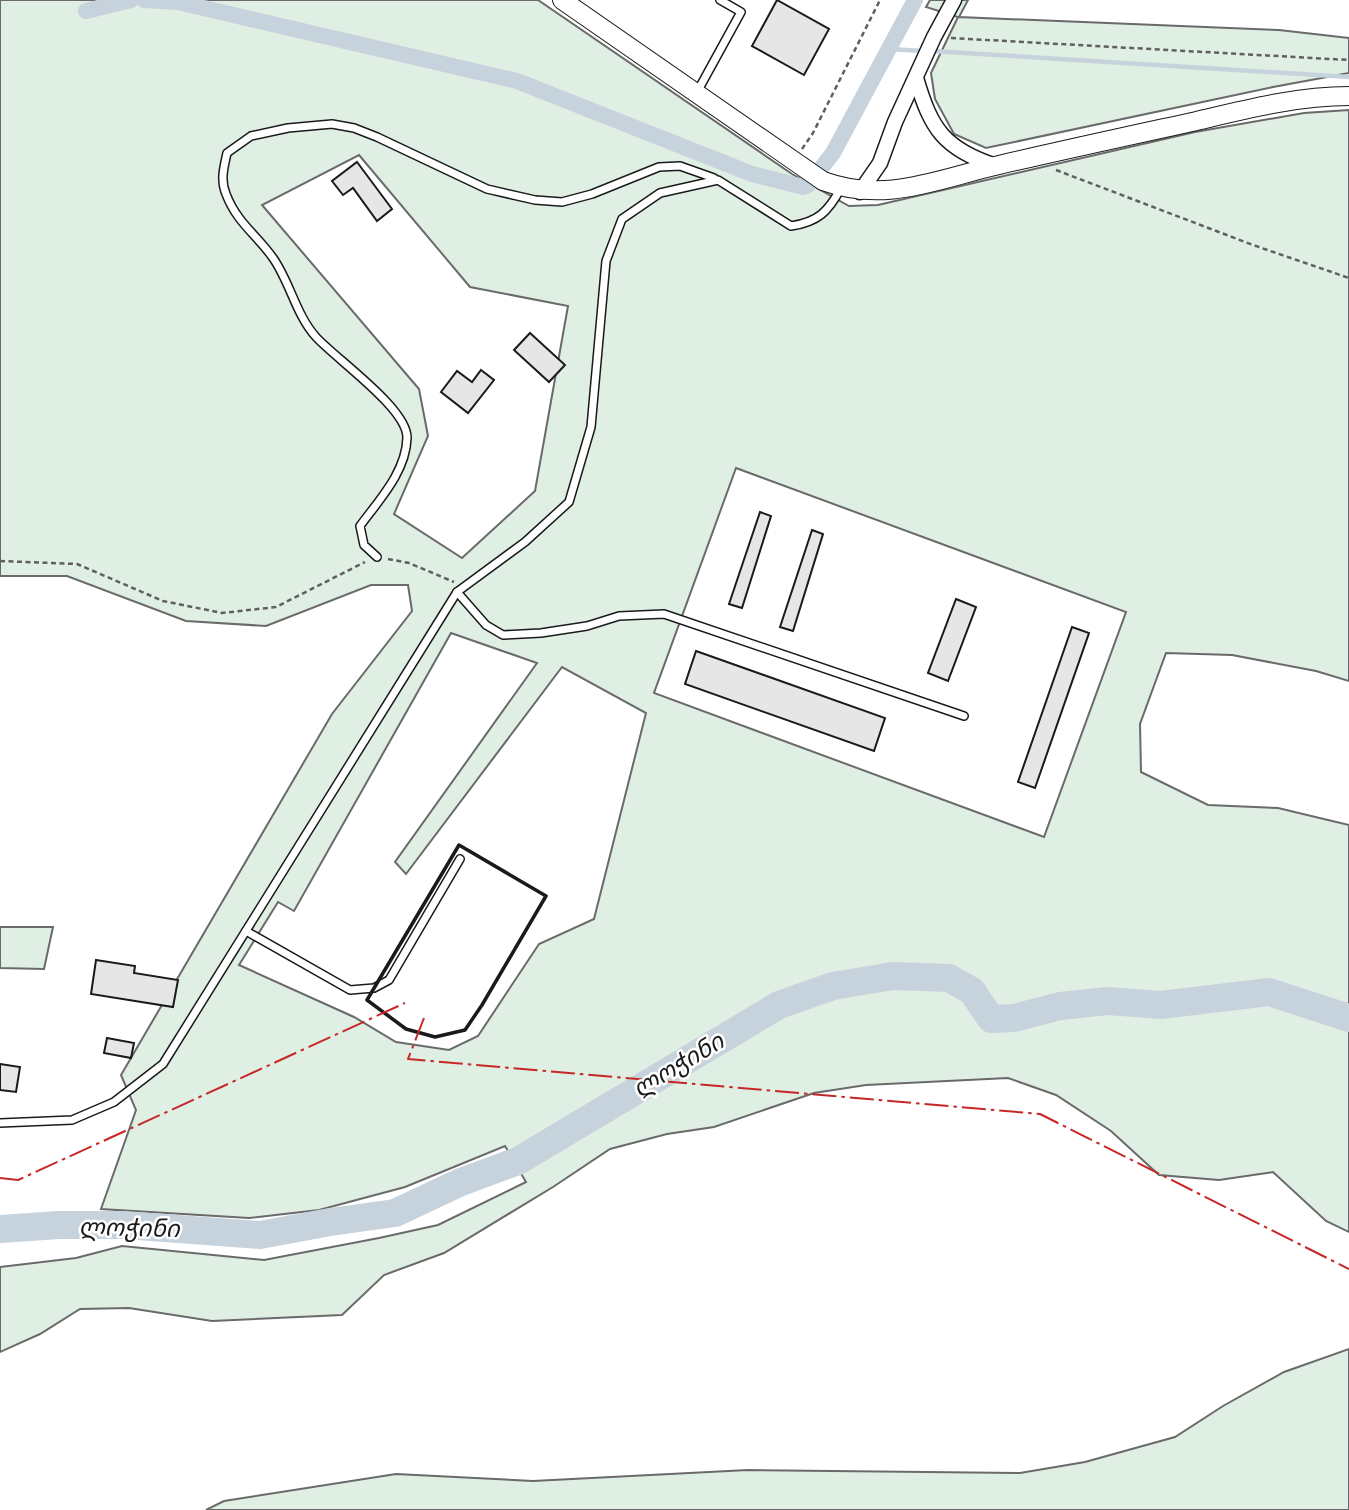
<svg xmlns="http://www.w3.org/2000/svg" width="1349" height="1510" font-family="'Noto Sans','Noto Sans Georgian',sans-serif">
<style>
.green{fill:#e0efe3;stroke:#6a6a6a;stroke-width:2;fill-rule:evenodd}
.lines{fill:none;stroke-linecap:round;stroke-linejoin:round}
.stream{stroke:#c6d2dc;stroke-width:4.5}
.canal{stroke:#c6d2dc;stroke-width:16}
.river{stroke:#c6d2dc;stroke-width:28}
.building{fill:#e6e6e6;stroke:#1a1a1a;stroke-width:2}
.service-casing{stroke:#1a1a1a;stroke-width:10}
.minor-casing{stroke:#1a1a1a;stroke-width:17}
.tertiary-casing{stroke:#1a1a1a;stroke-width:20}
.path{stroke:#5f5f5f;stroke-width:2.5;stroke-dasharray:5 3.5;stroke-linecap:butt}
.service{stroke:#fff;stroke-width:7}
.minor{stroke:#fff;stroke-width:14}
.tertiary{stroke:#fff;stroke-width:18}
.wall{stroke:#1a1a1a;stroke-width:3.5}
.power{stroke:#c62828;stroke-width:2;stroke-dasharray:24 5 3.5 5;stroke-linecap:butt}
.labels{text-anchor:middle;stroke-width:5;stroke-linejoin:round;paint-order:stroke}
.water-label{font-size:24px;font-style:italic;fill:#1a1a1a;stroke:#fff}
</style>
<rect width="100%" height="100%" fill="#fff"/>
<!-- green -->
<g class="green">
<path d="M0,0h538l254,174 57,32 29,-1 317,-73 109,-19 45,-3v571l-33,-10 -84,-16 -66,-2 -26,71 1,48 67,33 70,3 71,17v407l-23,-11 -53,-49 -54,8 -60,-5 -48,-44 -55,-36 -48,-17 -142,7 -52,8 -100,34 -47,7 -57,15 -57,38 -109,66 -60,22 -42,40 -130,6 -83,-13 -49,1 -40,25 -40,18v-85l76,-9 46,-12 142,14 115,-22 59,-13 88,-43 -21,-36 -100,41 -86,23 -70,8 -148,-9 35,-99 -15,-35 211,-361 80,-103 -4,-26h-37l-105,41 -80,-5 -119,-45h-67zM359,155l111,132 98,19 -33,185 -73,67 -68,-44 34,-78 -9,-47 -157,-184zM736,468l390,144 -82,225 -390,-144zM451,633l86,30 -142,199 11,12 156,-207 84,46 -52,206 -55,25 -61,92 -29,14 -53,-8 -42,-25 -115,-52 39,-63 16,9z"/>
<path d="M930,0h38l-9,17 320,13 70,8v35l-76,14 -287,61 -32,-14 -19,-35 -4,-26 27,-56 -32,-10z"/>
<path d="M0,927h53l-9,42 -44,-1z"/>
<path d="M1349,1349v161h-1143l18,-9 172,-27 137,7 215,-11 272,3 65,-11 90,-25 48,-31 61,-34z"/>
</g>
<g class="lines">
<!-- stream -->
<g class="stream">
<path d="M889,49l34,2"/>
<path d="M932,51l417,26"/>
</g>
<!-- canal -->
<g class="canal">
<path d="M144,0l34,2 339,79 235,93 51,13 5,-2 25,-32 82,-153"/>
<path d="M86,11l45,-11"/>
</g>
<!-- river -->
<path class="river" d="M0,1229l59,-4h65l136,10 70,-13 65,-9 66,-31 57,-21 261,-156 54,-19 60,-10 56,2 23,13 19,28 23,-1 46,-12 48,-5 53,4 108,-13 80,26"/>
</g>
<!-- building -->
<g class="building">
<path d="M777,0l52,29 -25,46 -52,-29z"/>
<path d="M357,162l35,47 -15,12 -24,-33 -10,7 -11,-14z"/>
<path d="M530,333l35,32 -16,17 -35,-32z"/>
<path d="M481,370l13,10 -26,33 -27,-21 16,-21 15,11z"/>
<path d="M760,512l11,4 -29,92 -13,-4z"/>
<path d="M812,530l11,4 -30,97 -13,-4z"/>
<path d="M956,599l20,8 -28,74 -20,-8z"/>
<path d="M1072,627l17,6 -54,155 -17,-6z"/>
<path d="M696,651l189,67 -11,33 -189,-67z"/>
<path d="M96,960l39,6 -1,7 44,7 -5,27 -82,-13z"/>
<path d="M107,1038l27,5 -3,15 -27,-5z"/>
<path d="M0,1064l20,3 -4,25 -16,-2z"/>
</g>
<g class="lines">
<!-- service casing -->
<g class="service-casing">
<g id="service">
<path d="M696,94l45,-82 -21,-12"/>
<path d="M377,557l-13,-12 -4,-19c19,-26 46,-54 47,-88 1,-29 -71,-79 -91,-101 -20,-22 -26,-55 -43,-79 -16,-23 -36,-35 -47,-64 -6,-14 -2,-27 1,-41l24,-17 37,-8 44,-4 22,4 23,9 110,52 48,11 27,2 30,-8 67,-27 21,-1 34,12"/>
<path d="M457,592l29,33 17,10 38,-2 46,-7 32,-10 45,-2 300,102"/>
<path d="M246,931l104,59 24,-2 15,-8 71,-121"/>
<path d="M0,1123l72,-3 42,-18 49,-38 294,-472 68,-50 44,-40 22,-75 15,-166 16,-42 38,-26 58,-13 73,46c27,-4 37,-14 50,-38"/>
</g>
</g>
<!-- minor casing -->
<g class="minor-casing">
<g id="minor">
<path d="M916,78c15,51 28,71 80,88"/>
<path d="M860,192l20,-29 15,-41 39,-85 20,-37"/>
</g>
</g>
<!-- tertiary casing -->
<g class="tertiary-casing">
<path id="tertiary" d="M562,0l261,181c63,23 114,-2 176,-16 64,-15 129,-29 193,-43 51,-12 104,-26 157,-26"/>
</g>
<!-- path -->
<g class="path">
<path d="M951,38l398,22"/>
<path d="M802,149l11,-16 67,-133"/>
<path d="M1056,170l197,75 96,33"/>
<path d="M388,559l21,4 45,19"/>
<path d="M0,561l77,3 86,37 59,12 54,-6 89,-45"/>
</g>
<!-- service -->
<use href="#service" class="service"/>
<!-- minor -->
<use href="#minor" class="minor"/>
<!-- tertiary -->
<use href="#tertiary" class="tertiary"/>
<!-- wall -->
<path class="wall" d="M459,845l87,51 -64,109 -17,25 -30,7 -29,-8 -39,-29z"/>
<!-- power -->
<g class="power">
<path d="M424,1018l-16,41 632,55 309,155"/>
<path d="M0,1178l18,2 387,-177"/>
</g>
</g>
<g class="labels">
<!-- water labels -->
<g class="water-label">
<text transform="translate(678 1065) rotate(-31)" y="8">ლოჭინი</text>
<text transform="translate(129 1228) rotate(1)" y="8">ლოჭინი</text>
</g>
</g>
</svg>
